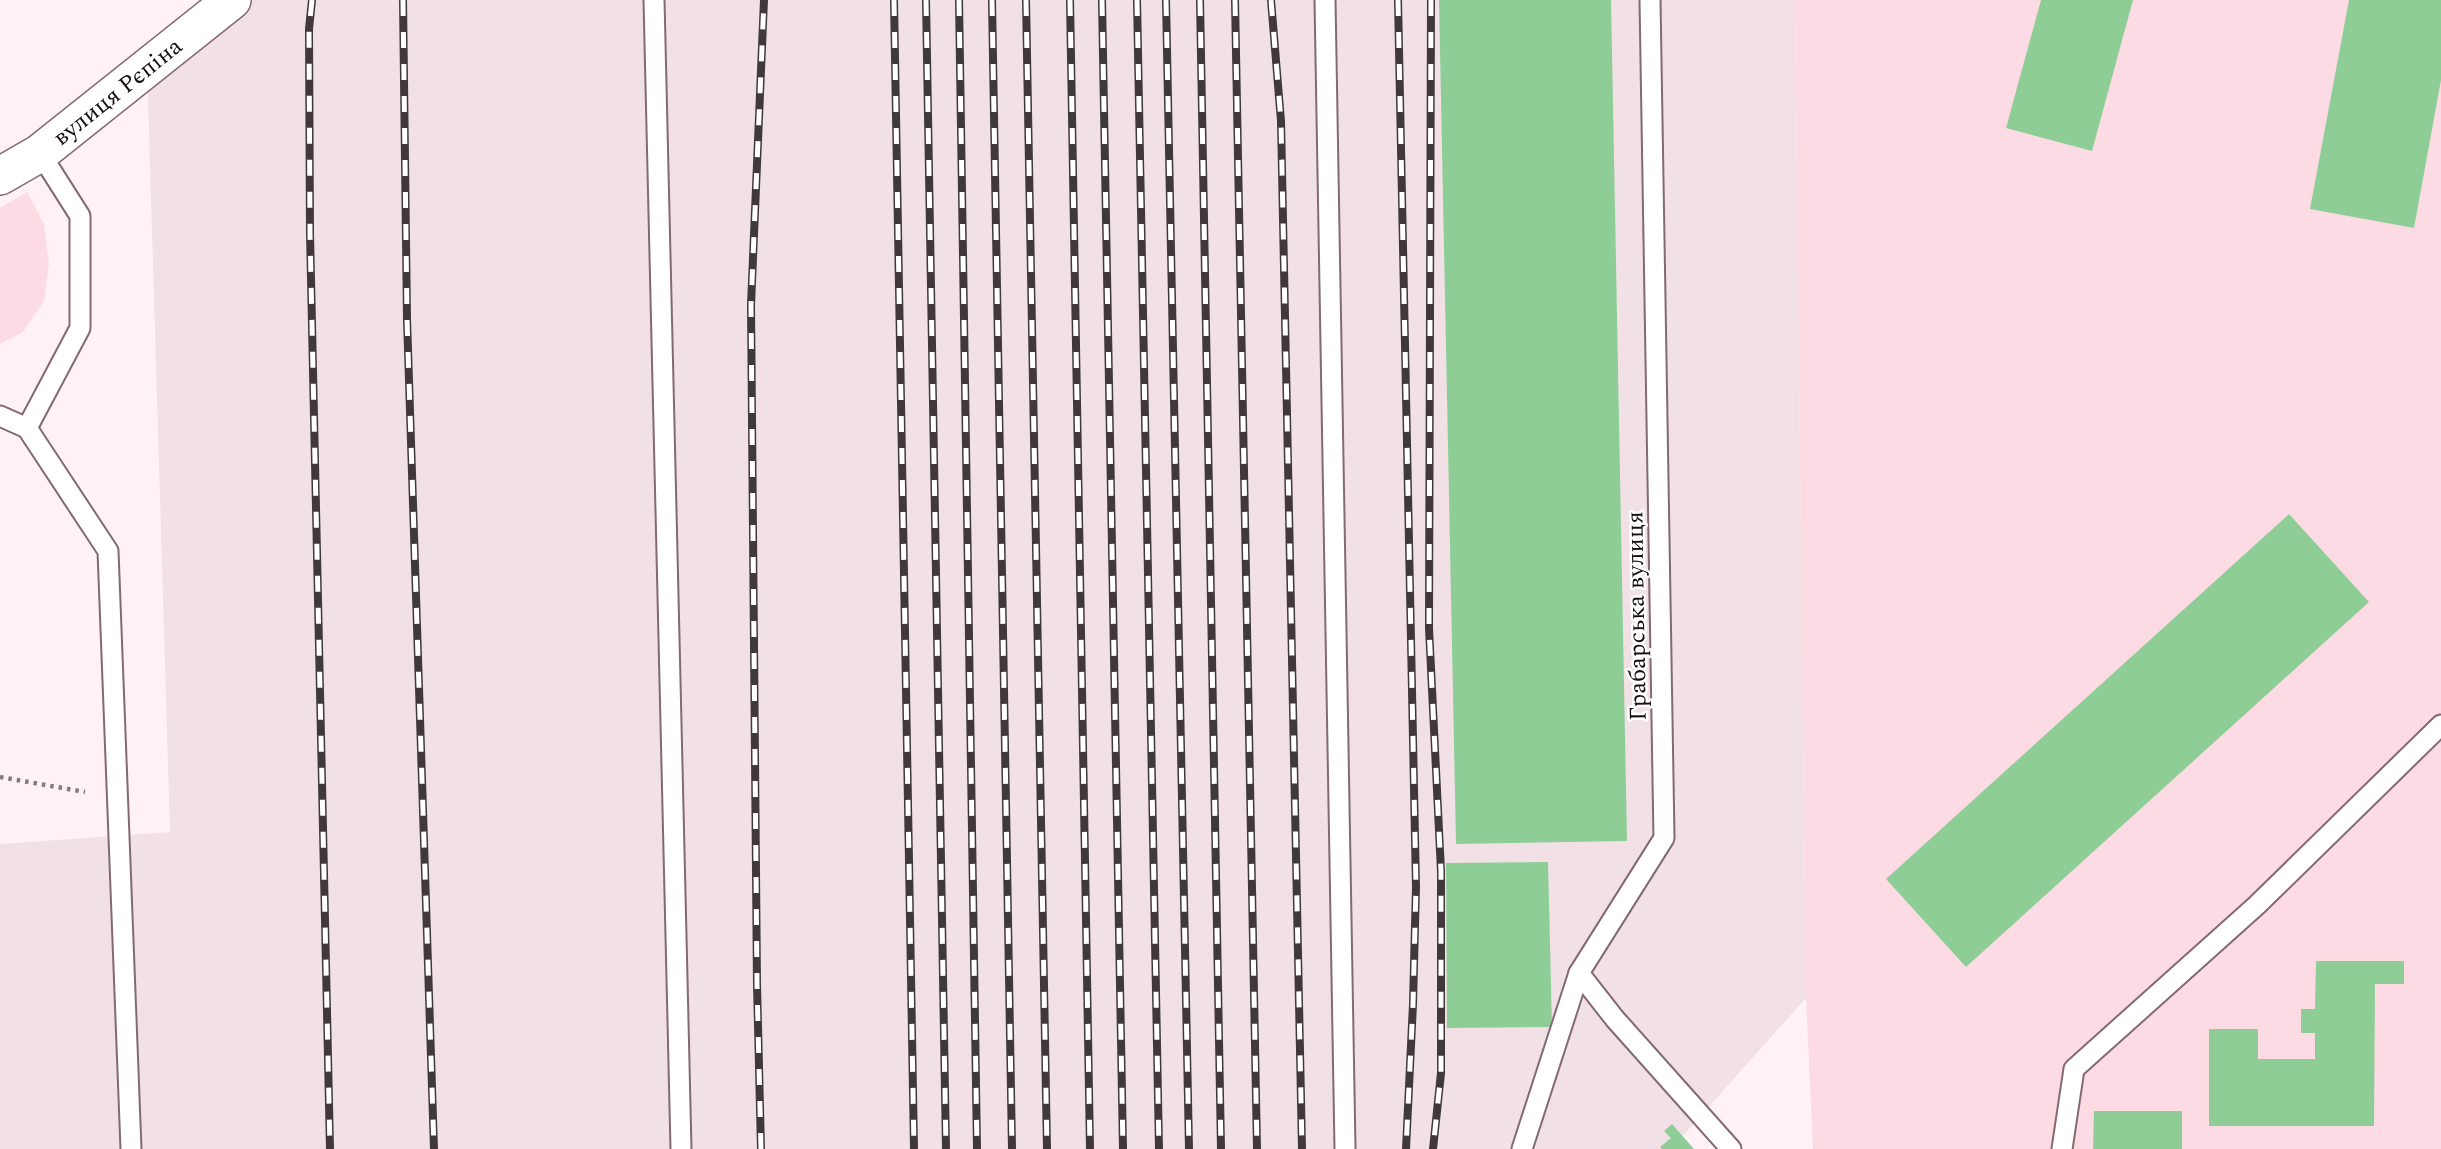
<svg xmlns="http://www.w3.org/2000/svg" width="2441" height="1149" font-family="Spectral,serif">
<style>
.built{fill:#f1e1e6}
.green{fill:#fcdbe4}
.building{fill:#8ece96}
.lines{fill:none;stroke-linecap:round;stroke-linejoin:round}
.service-casing{stroke:#846971;stroke-width:23}
.minor-casing{stroke:#846971;stroke-width:40}
.path{stroke:#867b7f;stroke-width:4.5;stroke-dasharray:3.5 5;stroke-linecap:butt}
.service{stroke:#fff;stroke-width:19}
.minor{stroke:#fff;stroke-width:37}
.rail-casing{stroke:#41383b;stroke-width:8}
.rail{stroke:#fff;stroke-width:5;stroke-dasharray:16;stroke-linecap:butt}
.labels{text-anchor:middle;stroke-width:5;stroke-linejoin:round;paint-order:stroke}
.street-label{font-size:24px;fill:#160d10;stroke:#fff}
</style>
<rect width="100%" height="100%" fill="#fff2f6"/>
<!-- built -->
<path class="built" d="M223,0h1572l11,998 -135,151h-1671v-305l170,-12 -23,-767z"/>
<!-- green -->
<g class="green">
<path d="M1795,0h646v1149h-628l-7,-151z"/>
<path d="M27,192l17,32 5,39 -5,38 -21,31 -23,12v-136z"/>
</g>
<!-- building -->
<g class="building">
<path d="M1439,0h172l16,841 -171,3z"/>
<path d="M2041,0h92l-41,151 -86,-23z"/>
<path d="M2349,0h92v80l-27,148 -104,-19z"/>
<path d="M2289,514l80,88 -403,365 -80,-88z"/>
<path d="M1548,862l4,165 -105,1 -1,-165z"/>
<path d="M2316,961h88v23h-29l-1,142h-165v-97h49v30h57v-26h-14v-24h14z"/>
<path d="M2094,1111h88v38h-89z"/>
<path d="M1672,1124l22,25h-32l-2,-2 11,-9 -7,-7z"/>
</g>
<g class="lines">
<!-- service casing -->
<g class="service-casing">
<g id="service">
<path d="M654,0l27,1149"/>
<path d="M1325,0l20,1149"/>
<path d="M1650,0l14,838 -85,135 36,46 116,130"/>
<path d="M0,416l27,12 81,123 23,598"/>
<path d="M27,428l53,-100v-112l-40,-63"/>
<path d="M1522,1149l57,-176"/>
<path d="M2062,1149l12,-80 183,-164 184,-180"/>
</g>
</g>
<!-- minor casing -->
<g class="minor-casing">
<g id="minor">
<path id="s1" d="M0,176l40,-23 192,-153"/>
</g>
</g>
<!-- path -->
<path class="path" d="M0,777l85,15"/>
<!-- service -->
<use href="#service" class="service"/>
<!-- minor -->
<use href="#minor" class="minor"/>
<!-- rail casing -->
<g class="rail-casing">
<g id="rail">
<path d="M312,0l-3,29 1,204 20,916"/>
<path d="M403,0l4,319 27,830"/>
<path d="M894,0l20,1149"/>
<path d="M926,0l20,1149"/>
<path d="M959,0l18,1149"/>
<path d="M992,0l20,1149"/>
<path d="M1026,0l21,1149"/>
<path d="M1070,0l20,1149"/>
<path d="M1102,0l21,1149"/>
<path d="M1137,0l22,1149"/>
<path d="M1166,0l23,1149"/>
<path d="M1200,0l21,1149"/>
<path d="M1235,0l22,1149"/>
<path d="M1271,0l10,121 21,1028"/>
<path d="M1398,0l18,887 -3,117 -7,145"/>
<path d="M1431,0l-2,628 12,243v202l-8,76"/>
<path d="M761,1149l-4,-165 -6,-679 13,-305"/>
</g>
</g>
<!-- rail -->
<use href="#rail" class="rail"/>
</g>
<g class="labels">
<!-- street labels -->
<g class="street-label">
<text dy="8" stroke="none"><textPath href="#s1" startOffset="145">вулиця Рєпіна</textPath></text>
<text transform="translate(1636 616) rotate(-91)" y="8">Грабарська вулиця</text>
</g>
</g>
</svg>
